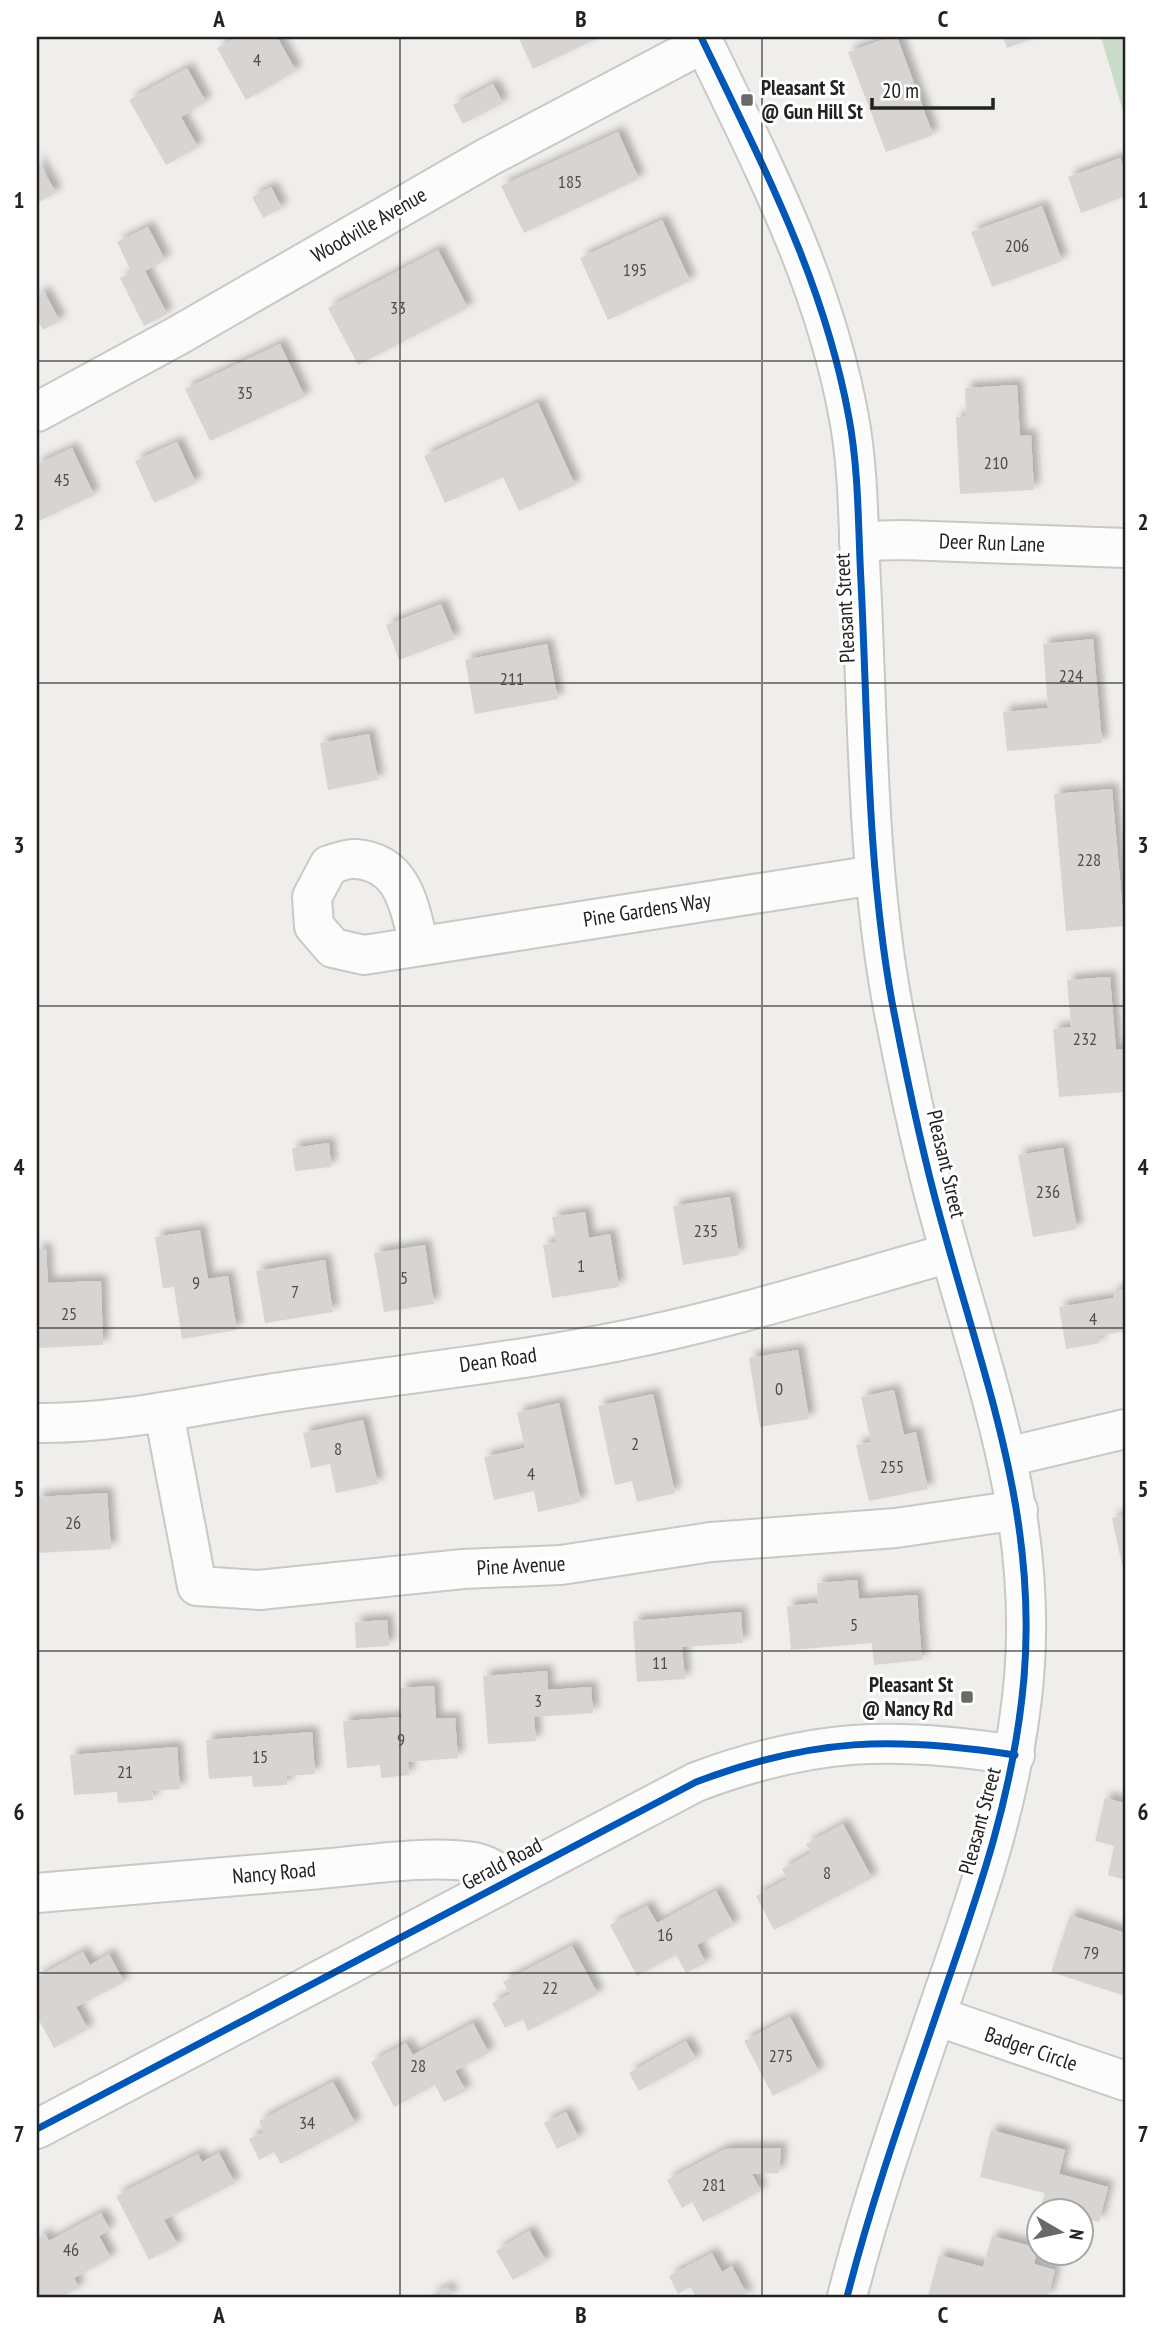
<svg xmlns="http://www.w3.org/2000/svg" width="1162" height="2334" font-family="'PT Sans Narrow',sans-serif">
<style>
.cemetery{fill:#cadbca}
.building{fill:#d7d4d2;filter:url(#shadow)}
.lines{fill:none;stroke-linecap:round;stroke-linejoin:round}
.minor-casing{stroke:#c9c8c7;stroke-width:42}
.minor{stroke:#fdfcfc;stroke-width:38}
.cycleway-casing{stroke:#fff;stroke-width:11}
.cycleway{stroke:#0057b8;stroke-width:7}
.grid{fill:none;stroke:#222;stroke-width:2;stroke-opacity:0.55}
.poi-dot{fill:#6a6968;stroke:#fff;stroke-width:2.5}
.labels{text-anchor:middle;stroke-width:6;stroke-linejoin:round;paint-order:stroke}
.number-label{font-size:18px;fill:#4f4e4e}
.poi-label{font-size:21px;font-weight:bold;fill:#222;stroke:#fff;text-anchor:start}
.street-label{font-size:21px;fill:#222;stroke:#fff}
.neatline{fill:none;stroke:#222;stroke-width:2.5}
.grid-label{font-size:23px;text-anchor:middle;font-weight:bold;fill:#222}
</style>
<defs>
<filter id="shadow"><feDropShadow dx="6" dy="-6" stdDeviation="3.5" flood-color="#0004"/></filter>
</defs>
<rect width="100%" height="100%" fill="#f0eeeb"/>
<!-- cemetery -->
<path class="cemetery" d="M1101,37h24v81z"/>
<!-- building -->
<g class="building">
<path d="M237,37h40l19,34 -50,29 -29,-52z"/>
<path d="M518,37h82l-67,32z"/>
<path d="M890,37h7l36,98 -47,17 -38,-100z"/>
<path d="M1003,37h34l-30,11z"/>
<path d="M187,68l19,34 -25,15 17,30 -32,18 -37,-65z"/>
<path d="M493,84l10,19 -40,21 -10,-19z"/>
<path d="M618,132l21,47 -115,54 -23,-47z"/>
<path d="M1120,158l5,12v26l-44,17 -13,-36z"/>
<path d="M37,159l19,34 -19,10z"/>
<path d="M271,187l11,21 -19,10 -11,-21z"/>
<path d="M1042,206l20,55 -70,26 -21,-55z"/>
<path d="M662,220l28,61 -82,39 -28,-62z"/>
<path d="M148,227l17,33 -20,11 22,43 -23,12 -24,-48 12,-5 -15,-31z"/>
<path d="M438,250l30,58 -110,57 -30,-57z"/>
<path d="M44,292l16,29 -17,9 -6,-12v-22z"/>
<path d="M280,344l25,53 -95,44 -25,-52z"/>
<path d="M1017,385l3,51 11,-1 3,55 -74,4 -4,-77 10,-1 -1,-28z"/>
<path d="M538,403l37,82 -56,26 -16,-34 -58,26 -21,-47z"/>
<path d="M177,442l19,41 -42,20 -19,-42z"/>
<path d="M72,448l22,47 -57,27v-58z"/>
<path d="M441,604l14,35 -56,21 -13,-35z"/>
<path d="M1093,639l9,104 -95,8 -4,-39 45,-4 -5,-64z"/>
<path d="M547,644l11,55 -83,15 -10,-54z"/>
<path d="M369,734l9,46 -50,10 -8,-47z"/>
<path d="M1112,789l12,137 -58,5 -12,-137z"/>
<path d="M1110,977l6,73 9,-1v43l-66,5 -6,-68 18,-2 -4,-47z"/>
<path d="M329,1143l2,24 -36,4 -3,-23z"/>
<path d="M1063,1148l14,81 -44,8 -15,-82z"/>
<path d="M730,1197l9,58 -56,10 -10,-59z"/>
<path d="M585,1212l4,26 21,-4 9,53 -67,11 -9,-53 13,-3 -4,-25z"/>
<path d="M200,1230l8,49 20,-3 9,54 -55,9 -8,-52 -11,1 -8,-51z"/>
<path d="M425,1245l9,59 -50,8 -10,-59z"/>
<path d="M37,1249h9l2,34 53,-2 2,64 -66,3z"/>
<path d="M325,1260l8,52 -68,11 -9,-52z"/>
<path d="M1125,1289v42l-27,5 2,7 -34,6 -7,-42 55,-9 -1,-7z"/>
<path d="M798,1350l11,69 -49,8 -11,-69z"/>
<path d="M894,1390l10,45 12,-3 12,57 -59,12 -13,-56 15,-3 -10,-45z"/>
<path d="M653,1394l22,99 -38,9 -5,-21 -17,4 -17,-79z"/>
<path d="M559,1403l22,99 -43,10 -4,-21 -40,9 -10,-43 41,-9 -8,-35z"/>
<path d="M363,1420l15,64 -42,9 -6,-29 -19,4 -8,-35z"/>
<path d="M107,1493l4,56 -74,4v-56z"/>
<path d="M1125,1515v49l-3,1 -10,-47z"/>
<path d="M857,1580l2,19 58,-4 5,65 -48,5 -2,-22 -81,7 -4,-44 31,-3 -1,-20z"/>
<path d="M741,1612l2,31 -61,4 3,32 -48,3 -4,-61z"/>
<path d="M387,1620l2,26 -33,2 -1,-26z"/>
<path d="M547,1671l1,19 43,-3 2,26 -59,4 2,24 -48,3 -5,-68z"/>
<path d="M434,1686l2,33 19,-1 3,40 -50,4 1,13 -28,3 -1,-13 -33,3 -4,-47 59,-4 -2,-29z"/>
<path d="M312,1732l3,42 -28,2v9l-34,2 -1,-11 -43,3 -3,-39z"/>
<path d="M177,1747l3,42 -28,2 1,9 -35,3 -1,-11 -43,3 -4,-40z"/>
<path d="M1105,1798l20,5v77l-17,-5 6,-29 -19,-5z"/>
<path d="M843,1824l29,54 -98,52 -18,-34 31,-17 -5,-10 29,-16 -5,-9z"/>
<path d="M716,1891l18,34 -37,20 9,18 -20,10 -10,-18 -39,21 -27,-51 37,-19 10,17z"/>
<path d="M1070,1915l55,18v63l-74,-24z"/>
<path d="M572,1946l26,48 -70,37 -5,-12 -18,9 -13,-25 18,-9 -7,-12z"/>
<path d="M83,1952l7,13 19,-11 15,28 -48,25 12,22 -34,19 -14,-26 -3,1v-46z"/>
<path d="M790,2017l29,55 -46,24 -29,-55z"/>
<path d="M473,2023l16,30 -34,18 11,20 -22,11 -9,-17 -41,22 -23,-45 35,-19 7,12z"/>
<path d="M686,2041l10,18 -57,32 -10,-18z"/>
<path d="M333,2082l23,42 -75,40 -7,-12 -15,8 -10,-21 15,-7 -5,-11z"/>
<path d="M566,2112l13,26 -22,11 -13,-26z"/>
<path d="M991,2130l74,20 -6,24 49,13 -9,35 -17,-4v-6h-25l-16,-4 4,-15 -65,-16z"/>
<path d="M781,2148l-2,25 -27,1 9,17 -58,31 -11,-20 -10,6 -15,-28 58,-31z"/>
<path d="M219,2153l16,30 -71,37 14,25 -29,15 -33,-64 82,-42 4,8z"/>
<path d="M101,2213l9,17 -11,6 12,22 -37,20 5,10 -17,9h-25v-58l8,-5 4,7z"/>
<path d="M529,2231l17,30 -33,19 -17,-29z"/>
<path d="M992,2236l46,12 -4,16 21,6 -7,27h-120l11,-42 44,12z"/>
<path d="M712,2253l10,19 10,-6 16,31h-52l-6,-10 -12,7 -9,-18z"/>
<path d="M448,2287l5,10h-22l-1,-2z"/>
</g>
<g class="lines">
<!-- minor casing -->
<g class="minor-casing">
<g id="minor">
<path d="M701,37c60,125 123,243 148,381 10,54 9,109 12,164 7,140 6,282 31,420 14,73 29,147 49,218 42,156 97,293 83,458 -10,114 -44,211 -81,317 -34,100 -70,200 -96,302"/>
<path d="M37,412l140,-76 311,-179 216,-114"/>
<path d="M859,541l45,-1 221,8"/>
<path d="M419,945c-10,-39 -15,-82 -63,-86 -9,-1 -19,4 -27,6l-17,32 2,29 19,22 31,7 511,-80"/>
<path d="M164,1413l33,173 62,4 204,-21 98,-4 150,-23 185,-14 122,-18"/>
<path d="M37,1423c86,1 167,-20 251,-32 120,-18 242,-30 361,-56 101,-22 201,-54 301,-82"/>
<path d="M1007,1457l118,-28"/>
<path d="M37,1893c94,-8 188,-16 283,-24 48,-4 106,-14 154,-7 14,3 24,8 30,20"/>
<path d="M936,2016l189,65"/>
<path d="M37,2129l659,-347c117,-44 197,-46 319,-27"/>
</g>
</g>
<!-- minor -->
<use href="#minor" class="minor"/>
<!-- cycleway casing -->
<g class="cycleway-casing">
<g id="cycleway">
<path d="M701,37c60,125 123,243 148,381 10,54 9,109 12,164 7,140 6,282 31,420 14,73 29,147 49,218 42,156 97,293 83,458 -10,114 -44,211 -81,317 -34,100 -70,200 -96,302"/>
<path d="M37,2129l659,-347c117,-44 197,-46 319,-27"/>
</g>
</g>
<!-- cycleway -->
<use href="#cycleway" class="cycleway"/>
</g>
<!-- grid -->
<path class="grid" d="M400,37v2260M762,37v2260M37,361h1088M37,683h1088M37,1006h1088M37,1328h1088M37,1651h1088M37,1973h1088"/>
<!-- markers -->
<g class="poi-dot">
<rect x="740" y="93" width="14" height="14" rx="3.5"/>
<rect x="960" y="1690" width="14" height="14" rx="3.5"/>
</g>
<g class="labels">
<!-- number labels -->
<g class="number-label">
<text x="257" y="66">4</text>
<text x="570" y="188">185</text>
<text x="1017" y="252">206</text>
<text x="635" y="276">195</text>
<text x="398" y="314">33</text>
<text x="245" y="399">35</text>
<text x="996" y="469">210</text>
<text x="62" y="486">45</text>
<text x="1071" y="682">224</text>
<text x="512" y="685">211</text>
<text x="1089" y="866">228</text>
<text x="1085" y="1045">232</text>
<text x="1048" y="1198">236</text>
<text x="706" y="1237">235</text>
<text x="581" y="1272">1</text>
<text x="404" y="1284">5</text>
<text x="196" y="1289">9</text>
<text x="295" y="1298">7</text>
<text x="69" y="1320">25</text>
<text x="1093" y="1325">4</text>
<text x="779" y="1395">0</text>
<text x="635" y="1450">2</text>
<text x="338" y="1455">8</text>
<text x="892" y="1473">255</text>
<text x="531" y="1480">4</text>
<text x="73" y="1529">26</text>
<text x="854" y="1631">5</text>
<text x="660" y="1669">11</text>
<text x="538" y="1707">3</text>
<text x="401" y="1746">9</text>
<text x="260" y="1763">15</text>
<text x="125" y="1778">21</text>
<text x="827" y="1879">8</text>
<text x="665" y="1941">16</text>
<text x="1091" y="1959">79</text>
<text x="550" y="1994">22</text>
<text x="781" y="2062">275</text>
<text x="418" y="2072">28</text>
<text x="307" y="2129">34</text>
<text x="714" y="2191">281</text>
<text x="71" y="2256">46</text>
</g>
<!-- poi labels -->
<g class="poi-label">
<text x="761" y="95">Pleasant St<tspan x="761" dy="24">@ Gun Hill St</tspan></text>
<text x="953" y="1692" text-anchor="end">Pleasant St<tspan x="953" dy="24">@ Nancy Rd</tspan></text>
</g>
<!-- street labels -->
<g class="street-label">
<text transform="translate(369 225) rotate(-30)" y="7">Woodville Avenue</text>
<text transform="translate(992 543) rotate(2)" y="7">Deer Run Lane</text>
<text transform="translate(845 608) rotate(-93)" y="7">Pleasant Street</text>
<text transform="translate(647 910) rotate(-9)" y="7">Pine Gardens Way</text>
<text transform="translate(946 1164) rotate(77)" y="7">Pleasant Street</text>
<text transform="translate(498 1360) rotate(-8)" y="7">Dean Road</text>
<text transform="translate(521 1566) rotate(-3)" y="7">Pine Avenue</text>
<text transform="translate(980 1821) rotate(-75)" y="7">Pleasant Street</text>
<text transform="translate(502 1864) rotate(-28)" y="7">Gerald Road</text>
<text transform="translate(274 1873) rotate(-5)" y="7">Nancy Road</text>
<text transform="translate(1031 2049) rotate(19)" y="7">Badger Circle</text>
</g>
</g>
<!-- border -->
<rect width="1162" height="2334" fill="none" stroke="#ffffff" stroke-width="77"/>
<!-- north arrow -->
<g transform="translate(1060 2232) rotate(99)"><circle r="33" fill="#ffffff" stroke="#a7a7a7" stroke-width="2"/>
<path d="M0-5L12 26L0 18L-12 26Z" fill="#6a6968"/>
<text y="-10" font-size="19" font-weight="bold" text-anchor="middle" fill="#222222">N</text>
</g>
<!-- scale -->
<path d="M872 98v10h121v-10" fill="none" stroke="#222222" stroke-width="3.5"/>
<text x="882" y="98" font-size="21" fill="#222222" stroke="#ffffff" stroke-width="5" paint-order="stroke">20 m</text>
<rect x="38" y="38" width="1086" height="2258" class="neatline"/>
<g class="grid-label">
<text x="219" y="27">A</text>
<text x="581" y="27">B</text>
<text x="943" y="27">C</text>
<text x="19" y="208">1</text>
<text x="1143" y="208">1</text>
<text x="19" y="530">2</text>
<text x="1143" y="530">2</text>
<text x="19" y="853">3</text>
<text x="1143" y="853">3</text>
<text x="19" y="1175">4</text>
<text x="1143" y="1175">4</text>
<text x="19" y="1497">5</text>
<text x="1143" y="1497">5</text>
<text x="19" y="1820">6</text>
<text x="1143" y="1820">6</text>
<text x="19" y="2142">7</text>
<text x="1143" y="2142">7</text>
<text x="219" y="2323">A</text>
<text x="581" y="2323">B</text>
<text x="943" y="2323">C</text>
</g>
</svg>
